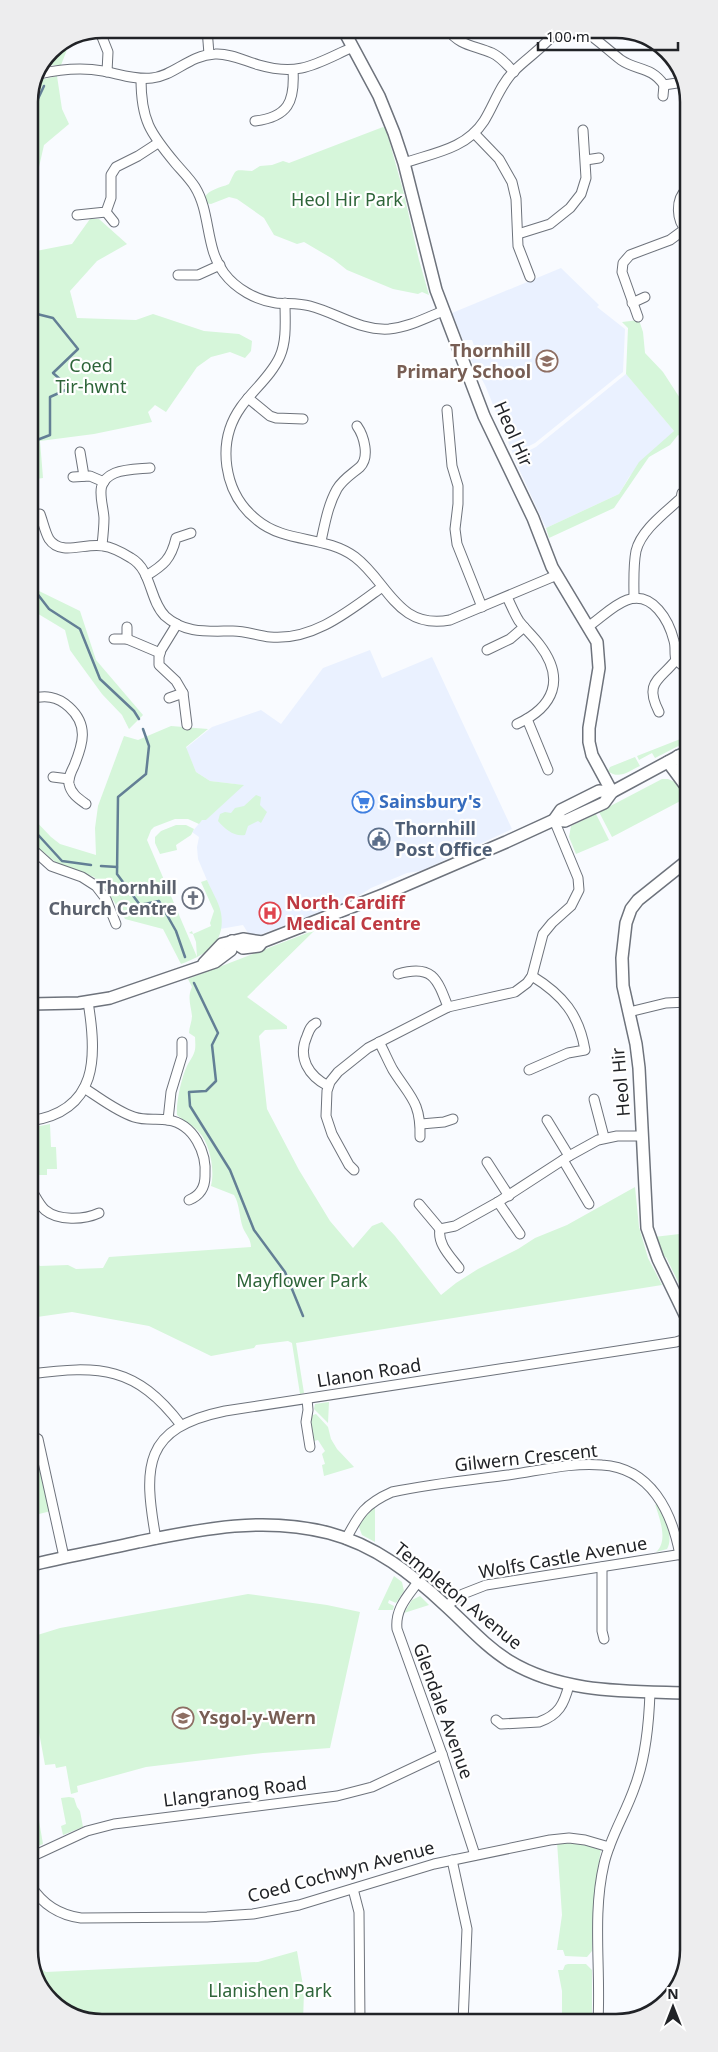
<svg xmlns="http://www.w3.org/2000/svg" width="718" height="2052" font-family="'Noto Sans',sans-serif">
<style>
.built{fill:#eaf1ff}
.green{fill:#d6f6da}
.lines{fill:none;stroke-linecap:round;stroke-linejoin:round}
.stream{stroke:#637f95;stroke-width:2.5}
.minor-casing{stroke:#6e737c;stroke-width:11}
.tertiary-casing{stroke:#6e737c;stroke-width:14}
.minor{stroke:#fff;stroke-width:9}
.tertiary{stroke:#fff;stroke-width:11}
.labels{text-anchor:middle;stroke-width:4.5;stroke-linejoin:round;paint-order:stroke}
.park-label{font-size:18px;fill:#2e6539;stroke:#fff}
.education-label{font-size:18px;font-weight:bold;fill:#785e54;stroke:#fff;text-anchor:end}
.street-label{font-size:18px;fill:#212327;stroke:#fff}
.shop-label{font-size:18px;font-weight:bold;fill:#366cbe;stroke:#fff;text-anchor:start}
.service-label{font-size:18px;font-weight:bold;fill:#4e5e75;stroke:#fff;text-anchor:start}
.worship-label{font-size:18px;font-weight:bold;fill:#5b616d;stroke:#fff;text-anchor:end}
.health-label{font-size:18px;font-weight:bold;fill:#be3a42;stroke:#fff;text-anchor:start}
.rim{fill:none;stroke:#212327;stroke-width:2.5}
</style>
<rect width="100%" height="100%" fill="#f9fbff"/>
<!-- built -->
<g class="built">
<path d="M561,268l38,37 -2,2 28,22 -2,43 -88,71 -22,11 -28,-69 -14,-25 2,-6 3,-3 -4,-11h-9l-11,-27z"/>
<path d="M626,374l48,57 -45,46 -10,17 -73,34 -32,-70 22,-11z"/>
<path d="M370,650l12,28 50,-21 80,172 -91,42 -14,2 -36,15 -19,12 -95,36 -9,-3 -5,-8 -23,4v-18l-22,-52 -1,-12 2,-10 -7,-5 10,-12h4l37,-35 -33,-4 -14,-9 -10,-24 26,-21 49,-17 20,14 42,-56z"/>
</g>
<!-- green -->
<g class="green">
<path d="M70,42l-9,23 -18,1 7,-16z"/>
<path d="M57,76l5,33 7,15 -25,21 -5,22 -10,26v-96l7,-16z"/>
<path d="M383,127l3,2 18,65 15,66 10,35 -7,-3 -4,2 -25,-5 -46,-19 -14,-11 -29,-17 -7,2 -23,-9 -10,-17 -27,-19 -8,-2 -18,7 -5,-1 -2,-5c5,-9 16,-10 25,-14 8,-17 5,-14 23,-13l8,-5 12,-1 11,-4 6,2z"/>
<path d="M29,198l7,53 36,-7 18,-25h9l28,25 -30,17 -27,30 7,27 59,2 17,-6 51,17 35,3 13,7 -1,10 -6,7 -15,-6 -19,5 -14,10 -31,45 -11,-7 -7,7 4,10 -58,12 -54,7 3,37 -14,2z"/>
<path d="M639,320l4,12 2,21 18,19 24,37v30l-9,-4 -8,10 -21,12 -35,51 -65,30 -3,-10 73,-34 20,-32 35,-31 -48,-57 2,-46 -6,-6z"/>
<path d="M29,576l10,15 41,20 16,49 47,55 -14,14 -7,-14 -20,-21 -27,-37 -5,-7 -5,-20 -35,-21z"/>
<path d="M171,726l37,3 -22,18 10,25 14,9 34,4 -38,35h-4l-3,4 -11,-5h-13l-21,8 -3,3 -4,10 50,117 -1,-15 -3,-8 -4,-1 3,-2 1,3 18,-8 -1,-3 4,-12 -13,-29 6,-2c4,10 12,22 14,33 5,30 -15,42 -40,51l-18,-35 -38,-10 -19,-30 -12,-12 -35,-12 -29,-24v-26l21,22 9,7 36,11 -1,-27 3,-22 26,-70 14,4z"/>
<path d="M688,736v5l-33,17 -3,-5 -13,7 -2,-4z"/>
<path d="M635,757l5,9c-11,5 -21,14 -32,5l2,-4z"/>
<path d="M662,779h6l7,3 2,-1 7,8 4,8 -76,40 -13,-25z"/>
<path d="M256,795l5,2 -1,8 7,7 -6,11 -3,-2 -10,5 -3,9c-11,2 -20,-6 -27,-14l2,-7 5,-2 6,1 4,-5 9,-2z"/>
<path d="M596,814l13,26 -33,14 -7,-17 2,-11z"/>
<path d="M176,825h10l8,4 -3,6 -15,10 1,5 -17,4 -5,-11v-6l6,-6z"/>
<path d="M315,930l-68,67 40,29v3l-22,1 -6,6 8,73 32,61 31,51 23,27 19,-22 10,-4 13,14 46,59 15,-12 22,-14 40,-20 17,-11 32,-13 68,-38 4,40 9,31 14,27 -366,58 8,50 -4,1 -8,-51 -4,-2 -32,4 -2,3 -43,8 -62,-30 -77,-14 -42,6v-60l10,8 28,-1 8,4 27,-1 6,-11 142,-10c0,-8 -5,-12 -8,-19 -4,-11 -3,-23 -9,-33l-23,-9c4,-16 -1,-42 -12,-54 -6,-7 -15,-11 -22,-17 -1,-13 5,-40 11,-51 7,-12 8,-12 7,-27l-6,-4c0,-6 3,-11 3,-17 -1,-10 -5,-19 0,-29l-4,-8z"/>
<path d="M50,1124l1,23h5l1,22h-10v6h-11v14l-6,-10v-51z"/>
<path d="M688,1233v60l-4,1 -18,-37 -3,2 -9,-22z"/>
<path d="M329,1402l-1,21 -14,-14 1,-5z"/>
<path d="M316,1414l12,13 3,12 6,10 17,18 -30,9 -2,-11 3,-1 -3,-10 3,-3 -7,-11 -4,1 -3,-21 2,-5z"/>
<path d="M31,1441l4,1 16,69 -20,5z"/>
<path d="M655,1504c10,7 19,34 12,45l-11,3c13,-11 3,-35 -1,-48z"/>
<path d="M375,1507v35l-13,-7 -3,-8 4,-8z"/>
<path d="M394,1576l8,6 2,9 -8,12 -7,-3 -1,3 6,3 -1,4h-15z"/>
<path d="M248,1594l79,11 33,7 -30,136 -67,5 -117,14 -69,19 1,6 -7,2 -5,-28 -10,2 -1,-4 -10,1 -7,-38 -7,1v-91l29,-9z"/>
<path d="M420,1596l9,9 -25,8 8,-13z"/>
<path d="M69,1797l5,1 3,9 3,4 3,16 -20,8 -2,-9 5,-2 -5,-26z"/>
<path d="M38,1815l5,29 -12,5v-33z"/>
<path d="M557,1842l31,2 13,5 -5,33 -4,69 -5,6 -22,-1 -2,-6h-6l5,-35z"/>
<path d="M297,1951l7,40 -1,31 -206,1 -43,-18 -23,-36v-7l15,10 212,-10z"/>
<path d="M568,1964h18l6,6v51h-30v-30l-4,-21h5l2,-5z"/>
</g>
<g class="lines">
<!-- stream -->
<g class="stream">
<path d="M29,118l15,-32"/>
<path d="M29,225l2,6 -2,34"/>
<path d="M29,312l24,6 25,31 -25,24 17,15 -20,9v38l-13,5v31l-8,4"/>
<path d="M29,583l20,26 31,20 20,50 34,32 5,8"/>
<path d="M143,729l6,17 -3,28 -28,23 -1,77 23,31 19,-4 17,30 9,26"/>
<path d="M30,826l32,35 29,4"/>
<path d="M101,866l16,1"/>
<path d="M194,983l24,50 -6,12 4,36 -10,10 -17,1 1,14 40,64 24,60 31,42 18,44"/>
</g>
<!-- minor casing -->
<g class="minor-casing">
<g id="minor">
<path d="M207,29l2,25"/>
<path d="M447,29c13,17 26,16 45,24 9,4 15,12 22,19"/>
<path d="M581,29c15,9 27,21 40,31 16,11 30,6 43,25l13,-2"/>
<path d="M100,32l8,20 -1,20"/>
<path d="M39,74c22,-5 42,-7 64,-3 16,3 33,9 49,7 22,-2 37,-23 63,-24 15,-1 30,7 44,11 41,12 58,-2 94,-18"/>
<path d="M141,79c0,41 9,54 35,85 6,7 14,15 19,23 16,26 10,61 29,86 12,16 32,27 52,30 11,1 23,0 34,3 27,7 50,25 79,23 20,-2 37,-11 54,-18"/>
<path d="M663,96l1,-11"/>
<path d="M255,121c33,-4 40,-19 38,-51"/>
<path d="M474,133l25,26 13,23 4,17 2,47 12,31"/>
<path d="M586,160l13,-2"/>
<path d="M404,163c29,-10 62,-14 80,-42 10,-16 16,-36 30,-50 14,-14 32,-25 44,-42"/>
<path d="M687,189c-12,10 -11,32 0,42"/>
<path d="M106,212l8,10"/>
<path d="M77,215l29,-3 5,-14v-23l5,-8 22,-11 20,-13"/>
<path d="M518,234l32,-10 20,-16 11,-14 5,-16 -3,-48"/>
<path d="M178,275h20l22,-10"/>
<path d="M285,303c0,17 2,37 -5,53 -8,19 -27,34 -39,51 -25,35 -18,86 16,113 29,24 68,15 98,37 33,25 42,73 95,63l107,-45"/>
<path d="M632,303l13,-6"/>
<path d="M638,317l-16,-45 1,-9 7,-8 40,-15 15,-11"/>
<path d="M248,398l22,18 6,2 27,1"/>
<path d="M447,410l5,56 6,20v18l-3,25 2,15 25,63"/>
<path d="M80,452l4,24"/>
<path d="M73,477l17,-1 14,6"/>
<path d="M40,514c3,8 5,18 9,25 12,18 37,3 54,7 9,1 20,7 28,12 21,12 18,42 34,58 20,18 43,15 68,15 13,0 25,5 37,6 43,4 79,-26 112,-50"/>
<path d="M321,541c4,-18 7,-36 16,-52 6,-10 15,-15 23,-22 10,-10 4,-31 -3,-41"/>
<path d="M102,545c1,-9 2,-18 2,-27 -1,-17 -11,-36 11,-45 10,-4 24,-4 35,-5"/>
<path d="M146,576c18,-11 25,-17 30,-38l15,-5"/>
<path d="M507,597c4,8 7,16 12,24 6,8 14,15 20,23 27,35 15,63 -22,80"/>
<path d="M634,598c0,-14 -1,-32 2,-47 5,-21 30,-39 45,-53l1,-5"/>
<path d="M177,624l-16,26 -2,7v8l17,16 7,12 4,32"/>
<path d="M589,626c12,-8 24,-21 38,-26 26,-9 42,21 47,41 2,6 0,13 2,19l12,10"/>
<path d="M127,627v12"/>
<path d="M114,639h13l33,14"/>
<path d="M487,650l23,-11 14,-12"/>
<path d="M169,698l14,-5"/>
<path d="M30,699c15,-4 27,-3 39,8 20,18 14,37 5,59 -3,6 -6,12 -5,18 2,10 10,15 17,20"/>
<path d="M659,712c-15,-30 0,-31 17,-52"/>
<path d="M527,719l21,51"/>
<path d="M53,777l16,2"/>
<path d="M30,847l21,19 31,11 14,9 10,13 10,25"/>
<path d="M685,940l3,-1"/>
<path d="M398,974c34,-10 39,4 50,33"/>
<path d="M629,1012l37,-9 22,-1"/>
<path d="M316,1023c-6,3 -7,8 -9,13 -10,22 2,40 21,50"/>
<path d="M379,1042c5,9 9,19 14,28 17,27 28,32 27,67"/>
<path d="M529,1070l39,-17 17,-3c-6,-35 -22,-55 -53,-74"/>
<path d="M84,1088c16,10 32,23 50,29 12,4 23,1 34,3 26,4 39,33 37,56 0,12 -6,20 -16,24"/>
<path d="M594,1099l10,38"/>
<path d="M168,1120l3,-28 11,-36v-14"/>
<path d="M547,1120l22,36"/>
<path d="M30,1121c69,-10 67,-65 58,-119"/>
<path d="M421,1124l23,-2 9,-3"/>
<path d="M563,1160l26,44"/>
<path d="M487,1162l22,34"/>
<path d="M354,1170l-5,-5 -17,-31 -6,-18 1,-25 3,-9 8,-10 30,-24 80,-41 67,-15 12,-9 5,-7 11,-42 9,-11 19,-17 8,-16 -1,-12 -24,-58"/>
<path d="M30,1188c5,7 9,17 15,22 13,11 39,10 54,3"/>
<path d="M498,1202l22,32"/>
<path d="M419,1204l21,25"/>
<path d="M459,1268c-8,-11 -22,-24 -19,-39l15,-3 43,-24 71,-46 29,-16 19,-4h25"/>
<path d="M30,1374c70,-9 106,-8 151,51"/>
<path d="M307,1399l1,11 -2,12 4,25"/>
<path d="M32,1436l6,3 26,118"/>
<path d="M156,1539c-13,-73 -13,-111 69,-128l451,-69 12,-4"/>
<path d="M346,1539c13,-25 19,-35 46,-47 38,-8 77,-12 116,-17 30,-4 64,-13 94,-10 49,3 70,47 78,90"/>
<path d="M602,1567v64l2,8"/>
<path d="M418,1582c-11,15 -23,27 -21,47l45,125 33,101"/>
<path d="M446,1606l17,-12 23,-9 203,-32"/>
<path d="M496,1720l5,4 38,-2c20,-7 25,-18 30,-37"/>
<path d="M31,1857l56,-26 27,-7 223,-28 35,-9 70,-33"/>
<path d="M452,1860l15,69 -4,93"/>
<path d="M31,1886c12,19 28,29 50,32l126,-1 46,-3 46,-9 135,-41 116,-24 19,-2 16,2 24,7"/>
<path d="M353,1889l6,23 1,110"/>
<path d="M598,2021c3,-52 -6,-106 6,-157 6,-27 22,-51 31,-78 11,-29 14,-64 15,-94"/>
</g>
</g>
<!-- tertiary casing -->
<g class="tertiary-casing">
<g id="tertiary">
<path d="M343,29l36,67 15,37 10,30 32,127 48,126 49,102 19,49 45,75 2,26 -10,60v14l3,13 20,37"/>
<path d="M678,756l10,20"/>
<path d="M668,762l20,27"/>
<path d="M554,820l11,1 39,-18 8,-11 76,-41"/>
<path d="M688,860l-50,40 -7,9 -5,14 -4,35 1,28 13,58 3,24 8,160 11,31 30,62"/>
<path d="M232,941l11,7 16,-2 3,-4 123,-48 121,-52 48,-22 7,-10 38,-19 13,1"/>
<path d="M204,963l18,-19 21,-5 19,3"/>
<path d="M30,1004l49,-1 31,-5 105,-36 16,-12 1,-9"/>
<path d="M31,1565c35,-8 71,-15 107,-23 64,-13 126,-26 191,-9 46,12 83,41 117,73 21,19 39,40 63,55 54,33 119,30 180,32"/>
</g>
</g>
<!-- minor -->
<use href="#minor" class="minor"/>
<!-- tertiary -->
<use href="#tertiary" class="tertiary"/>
</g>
<!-- icons -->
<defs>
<g id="school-ring" transform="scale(1.125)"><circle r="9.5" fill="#fff" stroke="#8d6e63" stroke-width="1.5"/><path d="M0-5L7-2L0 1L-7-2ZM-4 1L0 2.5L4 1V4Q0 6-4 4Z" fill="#8d6e63"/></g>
<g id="supermarket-ring" transform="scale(1.125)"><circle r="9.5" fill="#fff" stroke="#3f7fe0" stroke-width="1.5"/><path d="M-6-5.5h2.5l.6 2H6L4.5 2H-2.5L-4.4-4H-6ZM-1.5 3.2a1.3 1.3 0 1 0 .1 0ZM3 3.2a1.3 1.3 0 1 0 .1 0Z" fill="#3f7fe0"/></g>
<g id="civic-ring" transform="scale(1.125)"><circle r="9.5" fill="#fff" stroke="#5c6f8a" stroke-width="1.5"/><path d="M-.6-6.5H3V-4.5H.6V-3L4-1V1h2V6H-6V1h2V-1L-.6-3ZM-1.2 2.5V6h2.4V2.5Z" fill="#5c6f8a"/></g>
<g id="church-ring" transform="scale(1.125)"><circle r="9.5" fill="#fff" stroke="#6b7280" stroke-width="1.5"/><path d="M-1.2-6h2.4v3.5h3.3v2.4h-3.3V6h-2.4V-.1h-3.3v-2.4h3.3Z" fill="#6b7280"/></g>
<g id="hospital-ring" transform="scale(1.125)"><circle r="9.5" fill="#fff" stroke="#e0444e" stroke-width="1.5"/><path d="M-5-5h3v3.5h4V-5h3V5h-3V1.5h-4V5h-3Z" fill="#e0444e"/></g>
</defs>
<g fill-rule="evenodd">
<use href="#school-ring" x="547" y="361"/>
<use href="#supermarket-ring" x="363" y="802"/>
<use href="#civic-ring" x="379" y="839"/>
<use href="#church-ring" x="193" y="898"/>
<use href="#hospital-ring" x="270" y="913"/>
<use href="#school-ring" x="183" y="1718"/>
</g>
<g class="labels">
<!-- park labels -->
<g class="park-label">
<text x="347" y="206">Heol Hir Park</text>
<text x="91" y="372">Coed<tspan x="91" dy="21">Tir-hwnt</tspan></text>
<text x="302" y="1287">Mayflower Park</text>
<text x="270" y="1997">Llanishen Park</text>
</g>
<!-- education labels -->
<g class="education-label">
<text x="531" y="357">Thornhill<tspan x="531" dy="21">Primary School</tspan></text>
<text x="199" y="1724" text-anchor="start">Ysgol-y-Wern</text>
</g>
<!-- street labels -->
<g class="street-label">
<text transform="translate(513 434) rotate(66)" y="6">Heol Hir</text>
<text transform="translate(621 1082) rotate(-95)" y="6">Heol Hir</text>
<text transform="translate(369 1373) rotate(-9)" y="6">Llanon Road</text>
<text transform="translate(526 1458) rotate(-6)" y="6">Gilwern Crescent</text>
<text transform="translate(563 1558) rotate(-10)" y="6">Wolfs Castle Avenue</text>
<text transform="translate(458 1596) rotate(39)" y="6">Templeton Avenue</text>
<text transform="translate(443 1711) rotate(70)" y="6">Glendale Avenue</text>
<text transform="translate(235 1792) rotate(-7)" y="6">Llangranog Road</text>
<text transform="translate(341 1872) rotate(-15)" y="6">Coed Cochwyn Avenue</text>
</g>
<!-- shop labels -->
<g class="shop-label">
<text x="379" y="808">Sainsbury's</text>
</g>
<!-- service labels -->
<g class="service-label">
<text x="395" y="835">Thornhill<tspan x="395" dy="21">Post Office</tspan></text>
</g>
<!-- worship labels -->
<g class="worship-label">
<text x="177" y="894">Thornhill<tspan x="177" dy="21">Church Centre</tspan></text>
</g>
<!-- health labels -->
<g class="health-label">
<text x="286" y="909">North Cardiff<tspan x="286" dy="21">Medical Centre</tspan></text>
</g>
</g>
<!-- crop -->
<path d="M0 0H718V2052H0ZM102 38H616A64 64 0 0 1 680 102V1950A64 64 0 0 1 616 2014H102A64 64 0 0 1 38 1950V102A64 64 0 0 1 102 38Z" fill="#ededee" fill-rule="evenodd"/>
<path class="rim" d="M102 38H616A64 64 0 0 1 680 102V1950A64 64 0 0 1 616 2014H102A64 64 0 0 1 38 1950V102A64 64 0 0 1 102 38Z"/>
<!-- north arrow -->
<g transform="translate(673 2007)" stroke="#ffffff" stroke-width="4" paint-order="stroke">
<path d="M0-4L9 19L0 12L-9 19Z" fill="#212327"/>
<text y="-8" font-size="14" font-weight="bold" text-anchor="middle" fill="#212327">N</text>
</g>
<!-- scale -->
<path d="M538 42v8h140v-8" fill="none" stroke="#212327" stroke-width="2.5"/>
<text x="546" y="42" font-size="15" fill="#212327" stroke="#ffffff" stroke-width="4" paint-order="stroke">100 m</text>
</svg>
